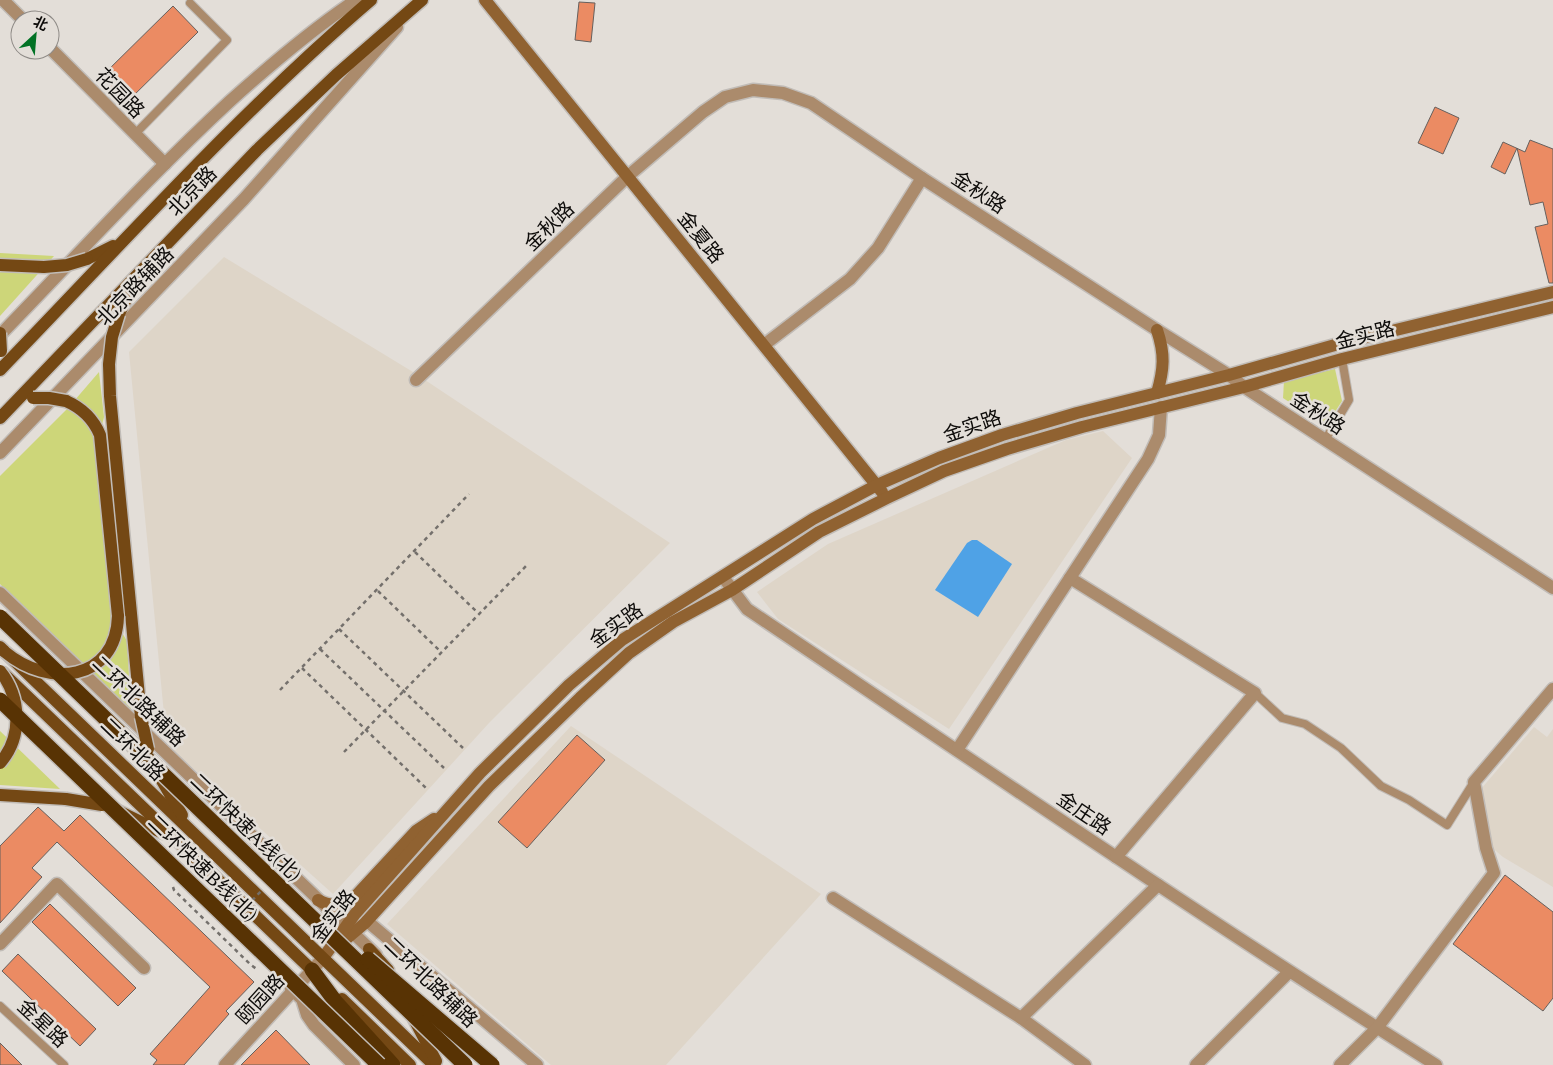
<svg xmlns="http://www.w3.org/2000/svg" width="1553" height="1065" font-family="Spectral,'Noto Sans SC',serif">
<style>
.built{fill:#ded5c8}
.green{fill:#cdd679}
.water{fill:#4fa2e6}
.building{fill:#eb8b63;stroke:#66605d}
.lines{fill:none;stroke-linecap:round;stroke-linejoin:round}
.lane-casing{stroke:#c1bcb7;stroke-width:10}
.street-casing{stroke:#c1bcb7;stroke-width:15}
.secondary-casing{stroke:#c1bcb7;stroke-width:15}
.primary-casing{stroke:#c1bcb7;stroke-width:15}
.highway-casing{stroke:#c1bcb7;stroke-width:18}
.path{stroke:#74706c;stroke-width:2.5;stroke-dasharray:4 4;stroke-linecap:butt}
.lane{stroke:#ab8b6c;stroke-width:8}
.street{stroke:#ab8b6c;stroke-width:12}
.secondary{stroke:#906231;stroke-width:12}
.primary{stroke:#744814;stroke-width:12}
.highway{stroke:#583304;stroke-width:15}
.primary-bridge-casing{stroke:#c1bcb7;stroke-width:15;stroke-linecap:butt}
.highway-bridge-casing{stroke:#c1bcb7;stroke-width:18;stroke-linecap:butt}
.path-bridge{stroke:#74706c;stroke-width:2.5;stroke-dasharray:4 4;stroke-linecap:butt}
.primary-bridge{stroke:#744814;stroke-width:12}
.highway-bridge{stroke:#583304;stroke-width:15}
.labels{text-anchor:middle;stroke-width:5;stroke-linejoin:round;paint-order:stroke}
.street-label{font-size:20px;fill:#0e0c0a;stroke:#e3ded8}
</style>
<rect width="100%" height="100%" fill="#e3ded8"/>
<!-- built -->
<g class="built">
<path d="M224,257l189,115 257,171 -181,180 -156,171 -166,-149 -38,-393z"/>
<path d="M1103,431l29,27 -183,271 -171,-110 -21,-27 71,-48 238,-104z"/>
<path d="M571,726l250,168 -155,171h-115l-164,-141z"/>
<path d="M1534,727l13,10 6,-8v158l-50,-30 -13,-11 -9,-57z"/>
</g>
<!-- green -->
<g class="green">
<path d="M0,253l54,3 -54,60z"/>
<path d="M1335,369l7,32 -16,25 -43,-28 1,-17z"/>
<path d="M99,372l5,45 -7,27 18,177 12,20 4,71 -131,-128v-108l68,-68z"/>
<path d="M0,731l60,58 -60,-4z"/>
</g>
<!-- water -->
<path class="water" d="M972,540h5l35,24 -34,53 -43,-27 32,-47z"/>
<!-- building -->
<g class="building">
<path d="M579,2l16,1 -4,39 -16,-2z"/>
<path d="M173,6l25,26 -72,71 -25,-26z"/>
<path d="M1435,107l24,11 -16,36 -25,-11z"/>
<path d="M1530,140l23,9v134h-4l-14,-56 13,-3 -5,-22 -13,3 -13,-57 -12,26 -14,-7 12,-25 22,10z"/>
<path d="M577,735l28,25 -78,88 -29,-26z"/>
<path d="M38,807l26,24 16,-16 174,167 -28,29 3,3 -45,51h-31l4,-5 -7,-6 60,-67 -153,-145 -25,26 10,9 -42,46v-77z"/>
<path d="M1505,875l48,37v86l-10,13 -90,-67z"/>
<path d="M50,904l86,84 -18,18 -86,-84z"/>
<path d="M18,954l78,75 -16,17 -78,-75z"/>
<path d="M276,1030l34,35h-69z"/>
<path d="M0,1043l22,22h-22z"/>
</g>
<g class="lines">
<!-- lane casing -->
<g class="lane-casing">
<g id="lane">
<path d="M134,135l93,-95 -37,-37"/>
<path d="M1325,440l24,-40 -7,-41"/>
<path d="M1255,693l27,25 23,6 36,24 40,38 28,14 38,25 27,-43"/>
<path d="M0,1006l64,59"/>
</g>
</g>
<!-- street casing -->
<g class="street-casing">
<g id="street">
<path d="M3,0l20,20"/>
<path d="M50,48l115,116"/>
<path d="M0,335c76,-78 149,-159 229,-233 40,-36 82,-72 127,-102"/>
<path d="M764,345l86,-66 28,-31 44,-70"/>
<path d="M416,380l212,-204 75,-64 22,-15 28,-7 30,3 28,10 111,75 235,152 72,45 15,12 309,201"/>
<path d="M0,453l244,-254 153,-172"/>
<path d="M723,577l24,32c229,154 456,309 689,456"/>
<path d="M1070,578l185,115 -139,164"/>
<path d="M0,593l376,362"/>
<path d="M957,750l191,-291 11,-24 2,-28"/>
<path d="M833,898l188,120 64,47"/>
<path d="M367,921l170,144"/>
<path d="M0,944l57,-60 87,84"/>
<path d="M291,989l11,10 5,16 7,10 40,40"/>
<path d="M1021,1018l137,-133"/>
<path d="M225,1065l98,-107"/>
<path d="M1196,1065l93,-93"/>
<path d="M1340,1065l37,-37 117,-155 -8,-25 -12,-66 79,-93"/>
</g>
</g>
<!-- secondary casing -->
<g class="secondary-casing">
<g id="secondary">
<path d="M485,0l397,492"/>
<path d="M1157,330c8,24 7,39 0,63"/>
<path d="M318,900c12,7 23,7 35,-1l63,-68 18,-12"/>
<path d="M339,945l26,-22 124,-137 91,-88 49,-45 44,-31 59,-32 87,-58 68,-34 57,-27 63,-22 75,-22 162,-40 98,-28 211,-52"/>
<path d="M323,958l32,-44 125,-141 89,-88 53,-45 191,-121 64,-34 62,-27 63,-23 75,-22 152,-38 113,-32 211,-51"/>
</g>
</g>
<!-- primary casing -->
<g class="primary-casing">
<g id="primary">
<path d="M87,259l26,-13"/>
<path d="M0,265l44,2"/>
<path d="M119,314l13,-27"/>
<path d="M109,364l1,32 31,321"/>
<path d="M0,370c121,-125 238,-256 371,-370"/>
<path d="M66,401c16,7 27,17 34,34l18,181"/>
<path d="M0,418l257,-268 79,-75 86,-75"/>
<path d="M0,647l434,418"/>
<path d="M3,673l315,303"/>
<path d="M157,772l25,43"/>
<path d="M0,795l66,4"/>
<path d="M116,810l47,23"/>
<path d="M369,949l19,21"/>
<path d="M342,999l68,66"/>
<path d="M414,1019l22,42"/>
</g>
</g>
<!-- highway casing -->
<g class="highway-casing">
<path id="highway" d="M312,970l23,31 58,64"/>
</g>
<!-- path -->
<g class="path">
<path d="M415,552l63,61"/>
<path d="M378,591l63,61"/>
<path d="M339,629l124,119"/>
<path d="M320,649l124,119"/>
<path d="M302,668l124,120"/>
<path d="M280,690l189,-196"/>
<path d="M344,752l184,-188"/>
<path d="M173,887l1,3 77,75 7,5"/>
</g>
<!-- lane -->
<use href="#lane" class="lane"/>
<!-- street -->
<use href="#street" class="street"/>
<!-- secondary -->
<use href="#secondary" class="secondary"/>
<!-- primary -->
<use href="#primary" class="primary"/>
<!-- highway -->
<use href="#highway" class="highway"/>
<!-- primary-bridge casing -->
<g class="primary-bridge-casing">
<g id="primary-bridge">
<path d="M44,267l23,-2 20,-6"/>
<path d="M0,333l1,18"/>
<path d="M109,364l3,-27 7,-23"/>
<path d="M33,398h16l17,3"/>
<path d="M5,652c43,36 111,30 113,-36"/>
<path d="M0,671c21,26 23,66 0,92"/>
<path d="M141,717l7,32"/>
<path d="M66,799l36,6"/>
</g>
</g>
<!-- highway-bridge casing -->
<g class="highway-bridge-casing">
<g id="highway-bridge">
<path d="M0,617l465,448"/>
<path d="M0,700l379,365"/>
<path d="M368,959l124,106"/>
</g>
</g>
<!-- path-bridge -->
<g class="path-bridge">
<path d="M281,871l6,-6"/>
<path d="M241,912l22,-23"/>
</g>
<!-- primary-bridge -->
<use href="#primary-bridge" class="primary-bridge"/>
<!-- highway-bridge -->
<use href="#highway-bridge" class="highway-bridge"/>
</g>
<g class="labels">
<!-- street labels -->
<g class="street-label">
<text transform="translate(120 93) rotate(46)" y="7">花园路</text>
<text transform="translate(192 191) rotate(-46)" y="7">北京路</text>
<text transform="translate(979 192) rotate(33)" y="7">金秋路</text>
<text transform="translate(549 226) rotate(-44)" y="7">金秋路</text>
<text transform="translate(701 237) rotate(51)" y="7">金夏路</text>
<text transform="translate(135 286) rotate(-46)" y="7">北京路辅路</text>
<text transform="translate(1365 335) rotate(-14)" y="7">金实路</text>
<text transform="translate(1318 413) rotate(33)" y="7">金秋路</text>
<text transform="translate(972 426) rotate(-19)" y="7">金实路</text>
<text transform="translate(616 625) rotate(-36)" y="7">金实路</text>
<text transform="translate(139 701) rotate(44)" y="7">二环北路辅路</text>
<text transform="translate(133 749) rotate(44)" y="7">二环北路</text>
<text transform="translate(1084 813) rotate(34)" y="7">金庄路</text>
<text transform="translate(246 827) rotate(44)" y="7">二环快速A线(北)</text>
<text transform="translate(203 868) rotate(44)" y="7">二环快速B线(北)</text>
<text transform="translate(333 916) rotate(-53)" y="7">金实路</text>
<text transform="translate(431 982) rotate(44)" y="7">二环北路辅路</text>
<text transform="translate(260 999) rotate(-48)" y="7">颐园路</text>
<text transform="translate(43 1023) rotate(43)" y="7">金星路</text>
</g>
</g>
<!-- north arrow -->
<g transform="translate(35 35) rotate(26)"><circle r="24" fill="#e3ded8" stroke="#8e8a86"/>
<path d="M0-4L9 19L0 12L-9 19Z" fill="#027225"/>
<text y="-8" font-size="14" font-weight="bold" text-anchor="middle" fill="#0e0c0a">北</text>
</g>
</svg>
